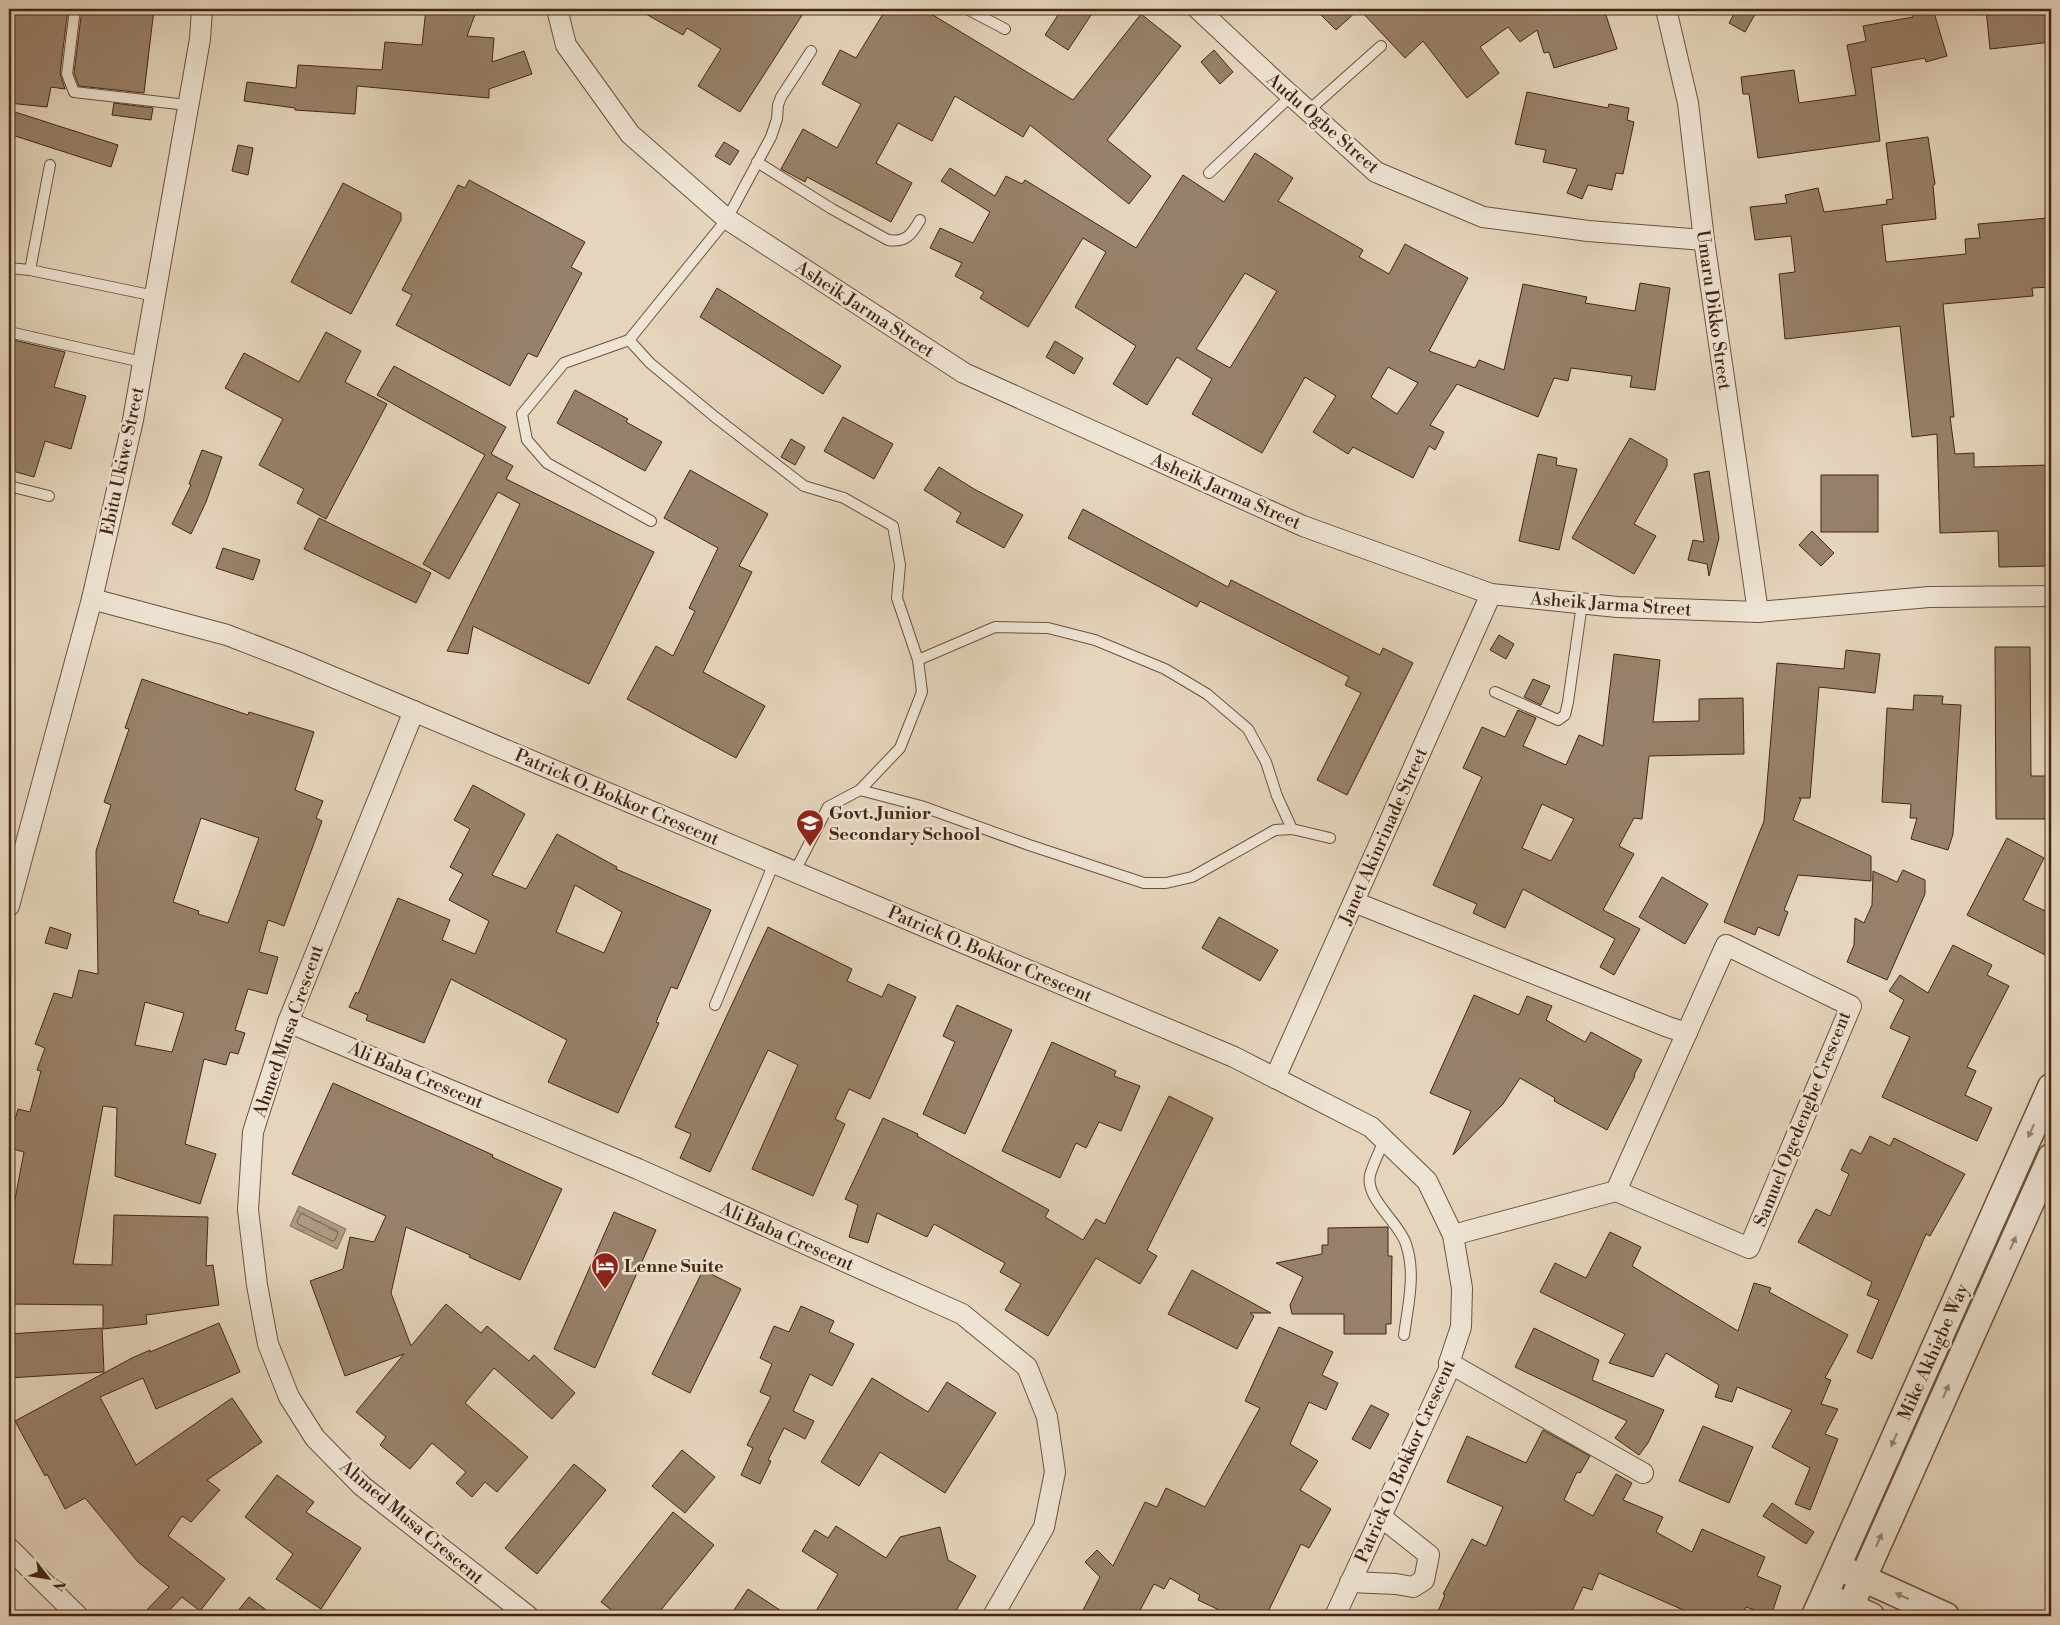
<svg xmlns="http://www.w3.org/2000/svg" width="2060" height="1625" font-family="'Libre Bodoni',serif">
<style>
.water{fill:url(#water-ripples);stroke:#846c56}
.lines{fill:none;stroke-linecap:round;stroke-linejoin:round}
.shore{stroke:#79604b;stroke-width:1}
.building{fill:#98816b;stroke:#442613;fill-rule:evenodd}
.service-casing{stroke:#6c523e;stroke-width:12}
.minor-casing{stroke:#6c523e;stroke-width:22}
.tertiary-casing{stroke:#6c523e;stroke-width:29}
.service{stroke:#eee4d4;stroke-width:10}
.minor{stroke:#eee4d4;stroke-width:20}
.tertiary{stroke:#eee4d4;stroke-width:26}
.oneway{fill:#998574}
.labels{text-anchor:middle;stroke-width:5;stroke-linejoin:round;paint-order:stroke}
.street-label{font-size:18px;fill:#442613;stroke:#eee4d4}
.poi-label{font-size:18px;font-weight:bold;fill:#442613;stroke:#eee4d4;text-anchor:start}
</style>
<defs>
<pattern id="water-ripples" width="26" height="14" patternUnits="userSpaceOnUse" patternTransform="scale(1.25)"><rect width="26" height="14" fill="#ae9a83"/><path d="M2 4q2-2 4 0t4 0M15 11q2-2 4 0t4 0" fill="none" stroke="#8f7d6a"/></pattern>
</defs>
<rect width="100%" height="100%" fill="#e5d5bd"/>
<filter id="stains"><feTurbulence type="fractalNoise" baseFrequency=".004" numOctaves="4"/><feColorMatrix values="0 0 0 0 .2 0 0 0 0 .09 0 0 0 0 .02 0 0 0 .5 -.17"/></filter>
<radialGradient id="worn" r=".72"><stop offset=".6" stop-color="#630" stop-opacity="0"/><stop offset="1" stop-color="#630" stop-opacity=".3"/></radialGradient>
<!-- water -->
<path class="water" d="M299,1206l47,23 -9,20 -47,-23z"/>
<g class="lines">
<!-- shore -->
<path class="shore" d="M303,1214l34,17 1,2 -3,7 -3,1 -34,-17 -1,-3 3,-6z"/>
</g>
<!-- building -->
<g class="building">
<path d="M9,9h59l-8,64 5,16 -14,-2 -4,20 -38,-4z"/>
<path d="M82,9h72l-10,84 -65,-7 -5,-13z"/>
<path d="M426,9h51l-10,27 27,2 -2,24 32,-11 8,23 -43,15v9l-132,-12 -2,28 -60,-4v-2l-51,-7 3,-19 49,6 2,-23 84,5 3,-28 37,3z"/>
<path d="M637,9h169l-66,103 -42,-26 23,-37 -34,-21 -4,7z"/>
<path d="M886,9h37l150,91 68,-86 40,32 -74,94 44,36 -22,28 -99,-79 -7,12 -68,-41 -23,45 -34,-18 -22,40 36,20 -21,39 -84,-45 -2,5 -24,-13 22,-40 34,19 24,-44 -39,-20 18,-34 16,8z"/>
<path d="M1062,9h33l-27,41 -23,-15z"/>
<path d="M1315,9h44l-23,21z"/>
<path d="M1359,9h174l-9,6 22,-6h58l13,40 -63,19 -5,-16 -5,1 -7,-23 -17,12 -12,-15 -28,20 19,26 -32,25 -44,-57 -18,17z"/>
<path d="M1737,9h21l-13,23 -16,-9z"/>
<path d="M1911,9h22l14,47 -21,6 -1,-4 -54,10 9,73 -122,17 -9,-64h-6l-2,-17 53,-7 5,33 57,-8 -9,-50 19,-4 -3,-15 50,-9z"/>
<path d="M1986,9h65v33l-61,7z"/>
<path d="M1214,50l19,22 -13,12 -19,-22z"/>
<path d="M1527,92l81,16 1,-4 20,4 -2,12 7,2 -11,52 -7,-1 -4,17 -24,-5 -6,14 -15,-6 10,-24 -34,-7 3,-12 -31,-6z"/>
<path d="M114,103l39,5 -2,12 -39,-5z"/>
<path d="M15,112l103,33 -7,22 -102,-33z"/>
<path d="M1928,137l7,47 -2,1 3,34 -54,6 4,37 80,-8 -1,-15 15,-1 -2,-14 70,-6 3,31v38l-19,1 1,8 -90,8 11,113h-4l5,37 19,-1v14l77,-2v101l-52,1 -1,-36 -58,2 -3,-99 -25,3 -12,-111 -115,13 -6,-65 16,-2 -4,-36 -36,4 -5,-33 37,-4 -2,-8 33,-7 6,24 63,-8 -1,-4 7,-1 -7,-56z"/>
<path d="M724,142l15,9 -9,14 -15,-9z"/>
<path d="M238,145l15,3 -5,27 -16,-4z"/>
<path d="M1255,153l38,25 -15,23 85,49 -4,7 30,17 16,-30 63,34 -39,73 46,17 4,-8 25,10 19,-86 64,13 -2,6 50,8 5,-28 30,5 -15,102 -25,-3 2,-11 -61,-8 -3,13 -14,-3 -16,39 -81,-33 -27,41 14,7 -9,18 -6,-4 -16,32 -60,-31 -5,7 -35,-22 23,-36 -31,-19 -43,76 -70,-39 20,-35 -35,-22 -30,48 -34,-21 23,-38 -61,-39 31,-55 -23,-14 -55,89 -48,-29 4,-6 -29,-16 7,-13 -32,-15 10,-20 33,15 17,-31 -49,-31 9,-13 45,28 11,-20 16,8 3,-4 111,68 47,-73 41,27zM1245,273l32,18 -47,77 -34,-19zM1388,367l30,16 -21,31 -26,-17z"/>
<path d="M469,180l116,62 -14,25 11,6 -45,84 -9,-4 -18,33 -114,-61 16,-30 -10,-5 56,-105 7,3z"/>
<path d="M343,183l58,30v7l-50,94 -60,-32z"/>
<path d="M717,288l124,78 -18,28 -123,-77z"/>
<path d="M326,332l35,19 -16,31 42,22 -61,115 -29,-16 7,-14 -45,-24 24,-46 -58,-31 19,-35 55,29z"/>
<path d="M9,339l56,13 -11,35 32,9 -15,53 -26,-8 -11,36 -25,-7z"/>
<path d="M1055,341l28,17 -9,16 -28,-17z"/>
<path d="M394,366l112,61 -15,27 22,12 -7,13 148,73 -65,132 -116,-58 -5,28 -21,-3 73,-147 -22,-12 -49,87 -26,-15 62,-109 -108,-60z"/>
<path d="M575,390l53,29 -2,3 36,20 -17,29 -88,-48z"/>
<path d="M843,417l50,27 -19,35 -50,-28z"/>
<path d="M1630,438l37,21v7l-33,58 22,12 -22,38 -62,-36z"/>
<path d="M791,439l14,8 -10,18 -14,-8z"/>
<path d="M202,450l20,7 -16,45 -15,32 -19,-10 19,-39 -2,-1z"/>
<path d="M1538,454l19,4 -1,7 21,4 -18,81 -40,-9z"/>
<path d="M939,467l35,22 49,26 -19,33 -48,-26 5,-9 -37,-23z"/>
<path d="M690,470l78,44 -29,52 13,6 -49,100 62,34 -29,52 -109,-59 29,-53 17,10 22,-45 -6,-3 29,-60 -54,-30z"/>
<path d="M1709,471l10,67 -10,38 -2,-12 -19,-4 5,-20 11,2 -10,-68z"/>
<rect x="1821" y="475" width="57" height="57"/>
<path d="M1083,509l145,78 3,-7 149,75 3,-7 30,15 -66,132 -30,-15 44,-87 -16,-8 4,-8 -149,-76 -3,6 -129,-69z"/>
<path d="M319,518l112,55 -15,30 -112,-54z"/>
<path d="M1812,531l22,22 -13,13 -22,-21z"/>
<path d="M223,548l37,12 -7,20 -37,-12z"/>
<path d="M1499,635l15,9 -8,15 -16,-9z"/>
<path d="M1995,647h35l1,129h20v43h-55z"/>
<path d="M1846,650l34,4 -5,39 -56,-6 -9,111h-11l2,1 -8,21 78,36v25l-73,-6 -14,35 4,2 -9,24 -21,-9 -3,8 -31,-13 40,-101 13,-158 67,6z"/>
<path d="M1614,654l46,6 -7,62 46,-1v-22l44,-1 1,56 -95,2 -7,63 -8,-1 -15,28 15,8 -31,56 37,19 -26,46 -14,-8 15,-28 -92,-50 -18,39 -32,-15 4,-9 -44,-19 49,-108 -19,-9 19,-41 23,10 13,-27 18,8 -13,28 43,19 13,-30 24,11zM1542,804l32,15 -23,42 -29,-13z"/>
<path d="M142,679l106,36 1,-3 65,20 -19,58 28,11 -7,17 6,3 -38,105 -16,-6 -9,32 19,5 -11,37 -19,-5 -13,41 10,3 -7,21 -8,-2 -4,13 -22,-6 -19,85 31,10 -16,50 -85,-28 2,-68 -14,-2 -30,158 39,1 2,-50 94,2 -2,49 7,-1 6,40 -73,10 1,9 -44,5v-24l-94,-1v-73l15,-79 -15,-4v-8l9,-31 12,3 11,-41 -4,-1 8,-22 -10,-4 19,-51 18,5 7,-28 19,4 -2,-123 15,-46 -7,-3 25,-73 -4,-1zM201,818l58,20 -31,85 -30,-9 1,-3 -26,-9zM145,1002l39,11 -12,39 -37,-7z"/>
<path d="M1533,679l17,7 -9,19 -17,-8z"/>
<path d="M1914,695l29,1 -1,8 19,1 -8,129 -5,16 -37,-11 6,-21h-7l1,-14 -29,-2 5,-94 26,2z"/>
<path d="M473,785l52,29 -33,61 34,14 31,-55 60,33 -1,2 95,41 -34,79 -6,-2 -15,35 3,1 -41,90 -70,-31 19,-42 -116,-61 -27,64 -58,-23 2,-5 -19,-8 7,-15 2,2 40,-96 52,22 -8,20 33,14 14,-33 -40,-21 14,-26 -13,-7 20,-38 -16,-9zM575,885l47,27 -18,41 -48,-21z"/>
<path d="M2007,838l37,20 -21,42 28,14v44l-84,-43z"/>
<path d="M1903,870l22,10v14l-38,86 -40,-18 7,-17 1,-27 9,5 8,-18 1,-34 24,11z"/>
<path d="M1662,877l46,27 -23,40 -46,-27z"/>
<path d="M1219,917l59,33 -18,31 -58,-33z"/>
<path d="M50,927l21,7 -4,15 -22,-6z"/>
<path d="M768,927l84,42 -5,12 35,16 6,-13 28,13 -46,102 -21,-10 -14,30 10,5 -32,72 -61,-27 46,-104 -30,-15 -58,122 -30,-14 11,-24 -16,-7z"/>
<path d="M1953,945l39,20 -5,10 22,11 -42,81 9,4 -11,24 27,13 -15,33 -95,-44 28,-60 -20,-9 14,-28 -15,-9 11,-16 28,18z"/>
<path d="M1474,995l45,20 8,-19 25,10 -6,14 39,22 6,-10 51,28 -8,15 1,1 -28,54 -53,-29 1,-3 -35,-20 -17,26 -50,51 18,-44 -41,-18z"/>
<path d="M957,1005l55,25 -47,104 -42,-20 32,-72 -12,-6z"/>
<path d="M1052,1042l64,29 -2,5 26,10 -19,45 -22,-9 -13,26 -10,-5 -16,35 -58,-27z"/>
<path d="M333,1083l160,72 -1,2 70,32 -42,91 -51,-23 1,-2 -64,-28 -15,66 20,53 35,-42 35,29 6,-7 42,35 5,-6 41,38 -23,26 -58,-51 -29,35 63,54 -31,35 -12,-10 -13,15 -16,-14 10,-11 -34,-29 -22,26 -30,-24 6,-8 -30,-25 48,-58 -59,22 -35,-95 33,-12 7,-32 24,5 12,-26 -94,-42z"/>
<path d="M1169,1096l44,22 -66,132 10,6 -17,28 -44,-26 -48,78 -43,-26 16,-26 -21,-12 5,-9 -71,-39 -7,13 -50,-24 -9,30 -19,-6 9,-32 -13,-6 38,-81 35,16 -1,2 132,74 -4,7 38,23 13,-21 9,5z"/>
<path d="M1870,1136l20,10 4,-8 71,36 -35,62 -4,-2 -54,125 -15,-7 22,-52 -12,-5 5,-13 -74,-40 18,-33 14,7 19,-42 -8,-4 10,-21 10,5z"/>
<path d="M614,1212l42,18 -61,138 -41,-19z"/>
<path d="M1388,1227v29h4l-1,68h-5v10h-42v-20h-52l-2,-9 13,-28 -27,-14 46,-9v-9h6v-17z"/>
<path d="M1610,1232l31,15 -9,19 106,65 16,-48 17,5 -2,4 79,43 -23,43 6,2 -10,24 17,5 -13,25 13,5 -28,71 -15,-6 15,-36 -38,-21 20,-37 -55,-23 -5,15 -17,-5 4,-12 -53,-32 -13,24 -44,-14 16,-29 -85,-42 15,-29 31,15z"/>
<path d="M703,1270l38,19 -51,104 -38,-19z"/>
<path d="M1192,1270l79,43h-21l4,3 -17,33 -69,-35z"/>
<path d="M801,1306l33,15 -5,11 25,12 -22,42 -22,-12 -17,37 21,10 -9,18 -21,-11 -16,32 3,1 -11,23 -19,-9 12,-27 -6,-3 24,-48 -11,-5 12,-28 -12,-6 14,-32 15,6z"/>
<path d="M219,1323l21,49 -84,37 -13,-31 -43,19 36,68 96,-67 30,44 -55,38 13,10 -29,32 -9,-6 -14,20 57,43 -25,32 -18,-14 -18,19h-23l28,-29 -31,-25 -53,-64 -20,11 -18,-35 -2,2 -30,-55 117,-63 18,-8v2z"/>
<path d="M1279,1327l54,25 -11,23 16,8 -12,27 -17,-8 -19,42 28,17 -18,29 31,19 -22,39 -8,-4 -35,72h-34l-34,-16 2,-5 -30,-17 -6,11 -10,-5 -17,32h-57l20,-39 -15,-15 12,-12 16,16 32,-64 12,5 9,-19 39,19 55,-99 -15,-7z"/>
<path d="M102,1328l2,44 -95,6v-44z"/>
<path d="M1534,1328l65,32 -7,20 72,30 -16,33 -9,12 -24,-17 12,-17 -112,-54z"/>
<path d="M872,1378l56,34 19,-30 49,31 -51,80 -65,-41 -21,34 -38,-24z"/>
<path d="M1371,1405l18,9 -19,35 -18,-10z"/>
<path d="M1703,1426l50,21 -24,56 -50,-22z"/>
<path d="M1543,1430l47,26 -10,17 -3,-1 -13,28 29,16 23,-42 16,9 -9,17 40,17 -7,15 36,20 10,-23 63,28 -8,19 24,10 -10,30 -25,-9 -4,9h-45l-98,-43 -7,17 -9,-3 -13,29h-134l9,-21 -2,-1 29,-55 14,7 17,-39 -56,-25 20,-46 59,27z"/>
<path d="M682,1450l33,27 -30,36 -33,-27z"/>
<path d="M574,1464l32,26 -69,84 -32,-26z"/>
<path d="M277,1475l37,27 -8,10 55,36 -40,61 -45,-30 17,-25 -48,-37z"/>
<path d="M1772,1503l42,29 -8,12 -43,-28z"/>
<path d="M673,1512l41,33 -58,71h-37l-18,-14z"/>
<path d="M836,1526l50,32 14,-21 40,-10 8,33 28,16 -23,40h-76l-10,-5 -3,5h-51l25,-42 -36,-23 13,-21 13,8z"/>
<path d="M748,1589l41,27h-59z"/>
<path d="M249,1597l25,19h-40z"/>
</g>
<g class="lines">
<!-- service casing -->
<g class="service-casing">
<g id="service">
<path d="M75,9l-8,65 7,18 113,13"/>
<path d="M967,9l38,20"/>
<path d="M1308,111l73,-65"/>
<path d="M757,162l75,47 56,31c18,3 24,-6 32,-20"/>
<path d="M1209,173l82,-77"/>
<path d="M9,268l21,2 125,26"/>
<path d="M30,270l20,-105"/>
<path d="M9,332l133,30"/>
<path d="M629,340l-65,23 -42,51 5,26 20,23 104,58"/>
<path d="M9,486l40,10"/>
<path d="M918,660l77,-33 53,1 47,12 70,29 42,25 41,35 18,33 11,34 15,33"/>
<path d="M1495,692l63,28 7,-5 3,-13 14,-98"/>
<path d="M860,790l61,16 108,39 115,38h22l26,-6 83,-47 17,-1 38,9"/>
<path d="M795,871l33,-64 32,-17 40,-42 22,-56 -4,-32 -21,-62 3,-33 -7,-39 -49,-28 -40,-12 -89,-69 -65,-54 -21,-23 98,-121 44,-82 6,-18 1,-14 3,-8 30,-46"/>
<path d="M715,1005l59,-142"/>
<path d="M1384,1140c-4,11 -11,24 -14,35 -5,24 29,47 36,69 10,29 2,62 -2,91"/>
</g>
</g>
<!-- minor casing -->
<g class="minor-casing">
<g id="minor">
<path d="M557,9l9,36 64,89 97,85 237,154 339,153 188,68 126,13 141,5 171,-15 122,-1"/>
<path d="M1198,9l77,72 101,91 107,45 105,14 116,9"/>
<path d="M1666,9l22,94 16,137 54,372"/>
<path d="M92,599l135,36 70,27 937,395 137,70 56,54 26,54 9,53 -1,39 -12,36 2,2 -116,251"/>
<path d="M414,711l-126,311 -35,110 -5,78 9,75 11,59 21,53 26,41 47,48 166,130"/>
<path d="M1354,902l314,125 19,6"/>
<path d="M9,906l83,-307 41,-179 67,-381 2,-30"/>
<path d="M288,1022l350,147 324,145 65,53 20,50 8,55 -11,55 -51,89"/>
<path d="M1275,1078l216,-484"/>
<path d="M1453,1235l163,-44 133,57 102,-242 -125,-61 -110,246"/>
<path d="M1449,1363l194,110"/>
<path d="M9,1548l69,68"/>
<path d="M1350,1582l46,2 17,3 11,-7 5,-25 -48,-38"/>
</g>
</g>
<!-- tertiary casing -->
<g class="tertiary-casing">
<g id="tertiary">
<path d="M1847,1571l99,45"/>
<path d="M1834,1600l37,16"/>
<path d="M1815,1616l236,-529"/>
<path d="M1846,1616l205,-459"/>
</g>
</g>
<!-- service -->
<use href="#service" class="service"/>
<!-- minor -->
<use href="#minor" class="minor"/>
<!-- tertiary -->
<use href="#tertiary" class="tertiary"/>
</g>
<!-- one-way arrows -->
<defs><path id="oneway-solid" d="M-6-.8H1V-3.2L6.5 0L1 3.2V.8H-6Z" transform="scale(1.25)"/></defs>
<g class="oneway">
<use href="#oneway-solid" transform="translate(2031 1131) rotate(114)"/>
<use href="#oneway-solid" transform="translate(2013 1243) rotate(-66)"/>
<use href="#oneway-solid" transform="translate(1946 1391) rotate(-66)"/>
<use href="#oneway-solid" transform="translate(1894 1440) rotate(114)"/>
<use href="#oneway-solid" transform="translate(1879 1540) rotate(-66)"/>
<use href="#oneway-solid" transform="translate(1902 1596) rotate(-156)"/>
</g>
<!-- icons -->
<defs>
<g id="school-pin" transform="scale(1.4375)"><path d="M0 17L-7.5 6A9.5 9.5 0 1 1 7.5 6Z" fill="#8f2418" stroke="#eee4d4"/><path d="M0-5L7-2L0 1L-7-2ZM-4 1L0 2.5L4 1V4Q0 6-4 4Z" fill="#fff"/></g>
<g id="hotel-pin" transform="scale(1.4375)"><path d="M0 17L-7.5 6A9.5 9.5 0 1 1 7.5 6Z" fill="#8f2418" stroke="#eee4d4"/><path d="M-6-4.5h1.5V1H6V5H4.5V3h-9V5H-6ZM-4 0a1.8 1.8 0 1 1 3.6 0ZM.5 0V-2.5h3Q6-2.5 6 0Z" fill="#fff"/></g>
</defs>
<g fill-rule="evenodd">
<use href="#school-pin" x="810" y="823"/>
<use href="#hotel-pin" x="605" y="1266"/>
</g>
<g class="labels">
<!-- street labels -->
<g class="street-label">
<text transform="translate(1323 123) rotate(41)" y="6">Audu Ogbe Street</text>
<text transform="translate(865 309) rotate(33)" y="6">Asheik Jarma Street</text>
<text transform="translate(1714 310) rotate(82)" y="6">Umaru Dikko Street</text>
<text transform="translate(122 461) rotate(-78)" y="6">Ebitu Ukiwe Street</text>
<text transform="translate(1226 491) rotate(24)" y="6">Asheik Jarma Street</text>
<text transform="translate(1611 604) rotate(4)" y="6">Asheik Jarma Street</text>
<text transform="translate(617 797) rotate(23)" y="6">Patrick O. Bokkor Crescent</text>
<text transform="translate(1383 836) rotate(-66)" y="6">Janet Akinrinade Street</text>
<text transform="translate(990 954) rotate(23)" y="6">Patrick O. Bokkor Crescent</text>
<text transform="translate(288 1031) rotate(-71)" y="6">Ahmed Musa Crescent</text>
<text transform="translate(416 1075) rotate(23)" y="6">Ali Baba Crescent</text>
<text transform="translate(1802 1119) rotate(-68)" y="6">Samuel Ogedengbe Crescent</text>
<text transform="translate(787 1236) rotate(24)" y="6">Ali Baba Crescent</text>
<text transform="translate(1933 1352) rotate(-66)" y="6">Mike Akhigbe Way</text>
<text transform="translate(1405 1461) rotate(-66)" y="6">Patrick O. Bokkor Crescent</text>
<text transform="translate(412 1522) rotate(40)" y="6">Ahmed Musa Crescent</text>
</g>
<!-- poi labels -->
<g class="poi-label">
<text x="829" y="819">Govt. Junior<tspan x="829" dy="21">Secondary School</tspan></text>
<text x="624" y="1272">Lenne Suite</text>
</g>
</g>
<!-- margin -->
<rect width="2060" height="1625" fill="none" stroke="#e5d5bd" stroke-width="30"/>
<rect x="10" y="10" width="2040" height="1605" fill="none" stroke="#442613" stroke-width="2.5"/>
<rect x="15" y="15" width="2030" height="1595" fill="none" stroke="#442613"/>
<!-- north arrow -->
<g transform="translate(48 1578) rotate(121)" stroke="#eee4d4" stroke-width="4" paint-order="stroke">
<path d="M0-4L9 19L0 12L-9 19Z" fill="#442613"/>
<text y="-8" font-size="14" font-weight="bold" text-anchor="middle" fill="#442613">N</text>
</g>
<rect width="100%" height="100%" filter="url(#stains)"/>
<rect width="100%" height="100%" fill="url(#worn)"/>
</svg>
